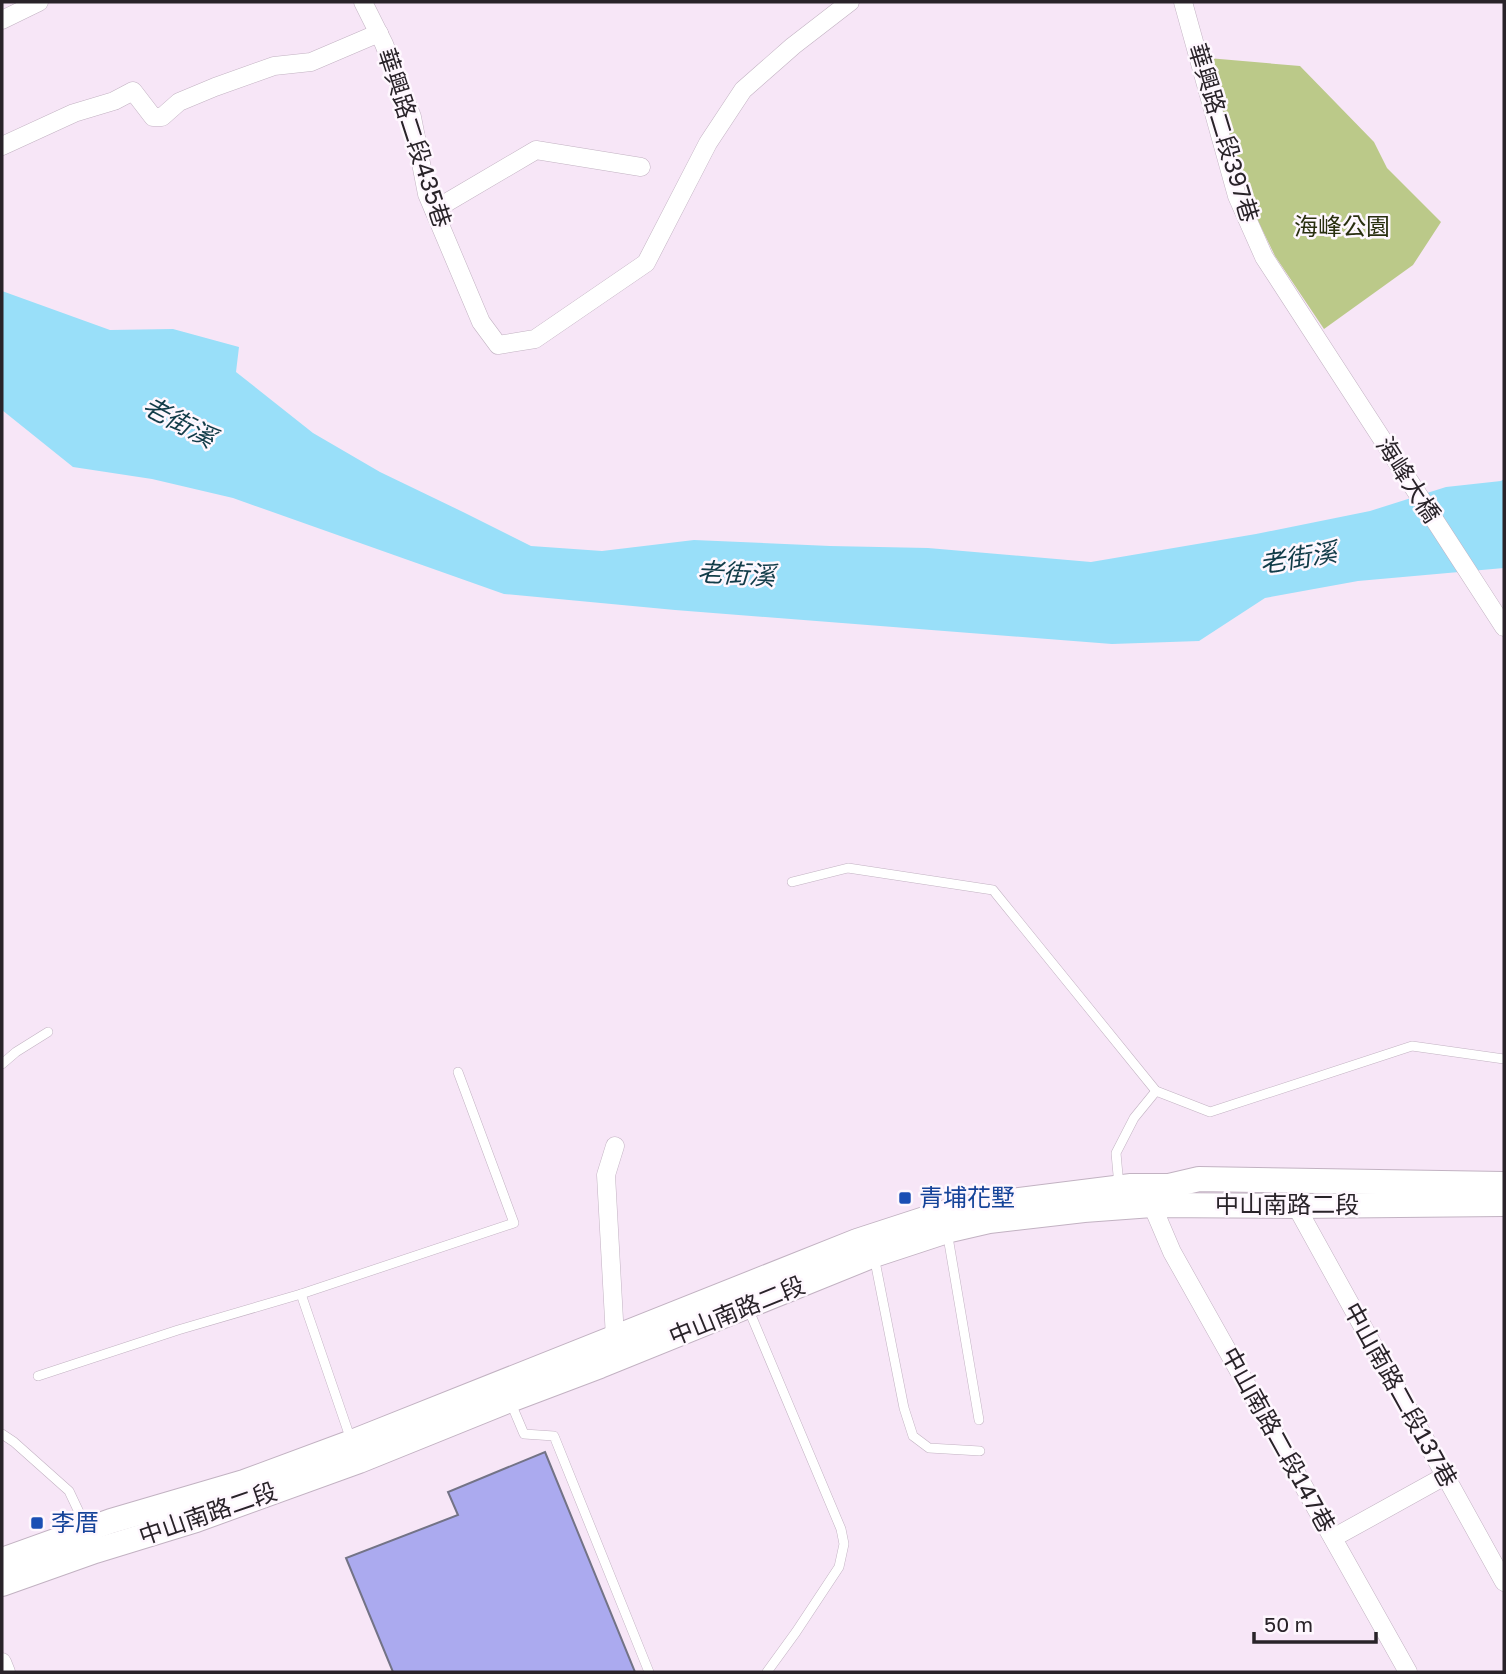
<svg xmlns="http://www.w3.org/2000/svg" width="1506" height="1674" font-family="'Golos Text','Noto Sans TC',sans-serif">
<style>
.green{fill:#bbc989}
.water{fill:#99dff9}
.building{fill:#abaaef;stroke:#737386;stroke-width:2}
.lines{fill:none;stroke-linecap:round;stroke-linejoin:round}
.service-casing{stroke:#c2b2c2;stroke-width:10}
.minor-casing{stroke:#c2b2c2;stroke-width:19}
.secondary-casing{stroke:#c2b2c2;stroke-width:26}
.service{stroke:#fff;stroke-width:9}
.minor{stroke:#fff;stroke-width:18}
.secondary{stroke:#fff;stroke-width:24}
.transit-dot{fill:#1a4fb4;stroke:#fef7fe;stroke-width:2.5}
.labels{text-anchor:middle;stroke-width:5;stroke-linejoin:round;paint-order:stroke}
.street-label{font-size:24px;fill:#292329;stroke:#fef7fe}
.park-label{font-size:24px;fill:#292f0f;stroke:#fef7fe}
.transit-label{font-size:24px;fill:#164399;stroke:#fef7fe;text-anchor:start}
.water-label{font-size:26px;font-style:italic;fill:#123c49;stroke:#fef7fe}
</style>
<rect width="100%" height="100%" fill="#f7e6f7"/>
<!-- green -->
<path class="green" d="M1208,58l92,8 74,76 13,26 54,54 -28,43 -89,64 -49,-73 -31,-64z"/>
<!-- water -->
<path class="water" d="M2,291l108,39 63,-1 66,18 -3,25 77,61 67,39 83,40 68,34 71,5 92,-11 136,6 98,2 163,14 165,-28 114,-23 76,-24 55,-6 3,-2v89l-146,13 -93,17 -66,43 -87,3 -437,-34 -171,-16 -271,-96 -81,-19 -79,-12 -71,-57z"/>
<!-- building -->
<path class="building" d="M545,1452l90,220h-242l-47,-114 112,-43 -10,-23z"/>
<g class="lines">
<!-- service casing -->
<g class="service-casing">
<g id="service">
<path d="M792,882l56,-14 145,22 163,201 54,21 202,-66 92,13"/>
<path d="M2,1064l14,-12 32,-20"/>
<path d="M1119,1186l-3,-33 18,-35 22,-27"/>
<path d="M947,1231l32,189"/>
<path d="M874,1256l30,152 9,28 16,12 51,3"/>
<path d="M301,1294l213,-71 -56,-151"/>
<path d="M748,1308l93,221 3,15 -5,23 -43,65 -29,40"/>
<path d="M38,1376l140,-46 123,-36 50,146"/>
<path d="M510,1401l14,33 30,2 95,236"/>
<path d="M2,1434l12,8 55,49 17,36"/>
</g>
</g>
<!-- minor casing -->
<g class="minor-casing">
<g id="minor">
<path d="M363,2l21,42 28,73 15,77 54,128 17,23 37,-6 111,-76 62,-120 35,-53 50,-44 57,-44"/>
<path d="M1183,2l54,194 27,61 240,370"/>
<path d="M2,20l37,-18"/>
<path d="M2,146l72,-33 40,-12 19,-10 20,26h9l17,-15 36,-15 59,-21 37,-4 68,-29"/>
<path d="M434,210l102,-60 105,17"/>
<path d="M1152,1205l20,47 236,420"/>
<path d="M1296,1206l208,376"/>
<path d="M615,1338l-9,-163 9,-29"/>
<path d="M1333,1538l112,-62"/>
<path d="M2,1662l4,10"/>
</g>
</g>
<!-- secondary casing -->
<g class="secondary-casing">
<g id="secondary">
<path d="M2,1560l109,-39 133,-39 108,-40 505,-201 86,-28 44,-9 144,-18h38l30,-7 305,5"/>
<path d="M2,1584l93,-33 101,-31 163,-59 151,-61 90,-34 274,-111 76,-25 39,-9 95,-11 68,-5 144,1 208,-2"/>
</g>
</g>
<!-- service -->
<use href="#service" class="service"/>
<!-- minor -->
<use href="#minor" class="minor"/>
<!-- secondary -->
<use href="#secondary" class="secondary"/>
</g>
<!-- markers -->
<g class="transit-dot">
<rect x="898" y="1191" width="14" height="14" rx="3.5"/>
<rect x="30" y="1516" width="14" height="14" rx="3.5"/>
</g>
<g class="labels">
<!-- street labels -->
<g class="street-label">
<text transform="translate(1223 133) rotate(73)" y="8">華興路二段397巷</text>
<text transform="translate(414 138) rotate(72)" y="8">華興路二段435巷</text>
<text transform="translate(1408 480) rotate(57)" y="8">海峰大橋</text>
<text x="1287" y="1213">中山南路二段</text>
<text transform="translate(737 1311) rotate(-22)" y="8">中山南路二段</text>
<text transform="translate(1400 1395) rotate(61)" y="8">中山南路二段137巷</text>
<text transform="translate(1278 1440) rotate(61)" y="8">中山南路二段147巷</text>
<text transform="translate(208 1514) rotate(-19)" y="8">中山南路二段</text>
</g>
<!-- park labels -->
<g class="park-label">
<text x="1342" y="235">海峰公園</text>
</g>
<!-- transit labels -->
<g class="transit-label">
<text x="919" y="1206">青埔花墅</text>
<text x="51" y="1531">李厝</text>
</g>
<!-- water labels -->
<g class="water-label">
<text transform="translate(179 422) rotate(28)" y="9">老街溪</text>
<text transform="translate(1298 558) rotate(-9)" y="9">老街溪</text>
<text transform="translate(736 574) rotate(3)" y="9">老街溪</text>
</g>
</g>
<!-- border -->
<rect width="1506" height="1674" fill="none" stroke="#292329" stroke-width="7"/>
<!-- scale -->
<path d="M1254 1632v10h122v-10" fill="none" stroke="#292329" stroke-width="3.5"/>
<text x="1264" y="1632" font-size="21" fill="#292329" stroke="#fef7fe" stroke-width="5" paint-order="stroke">50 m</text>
</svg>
